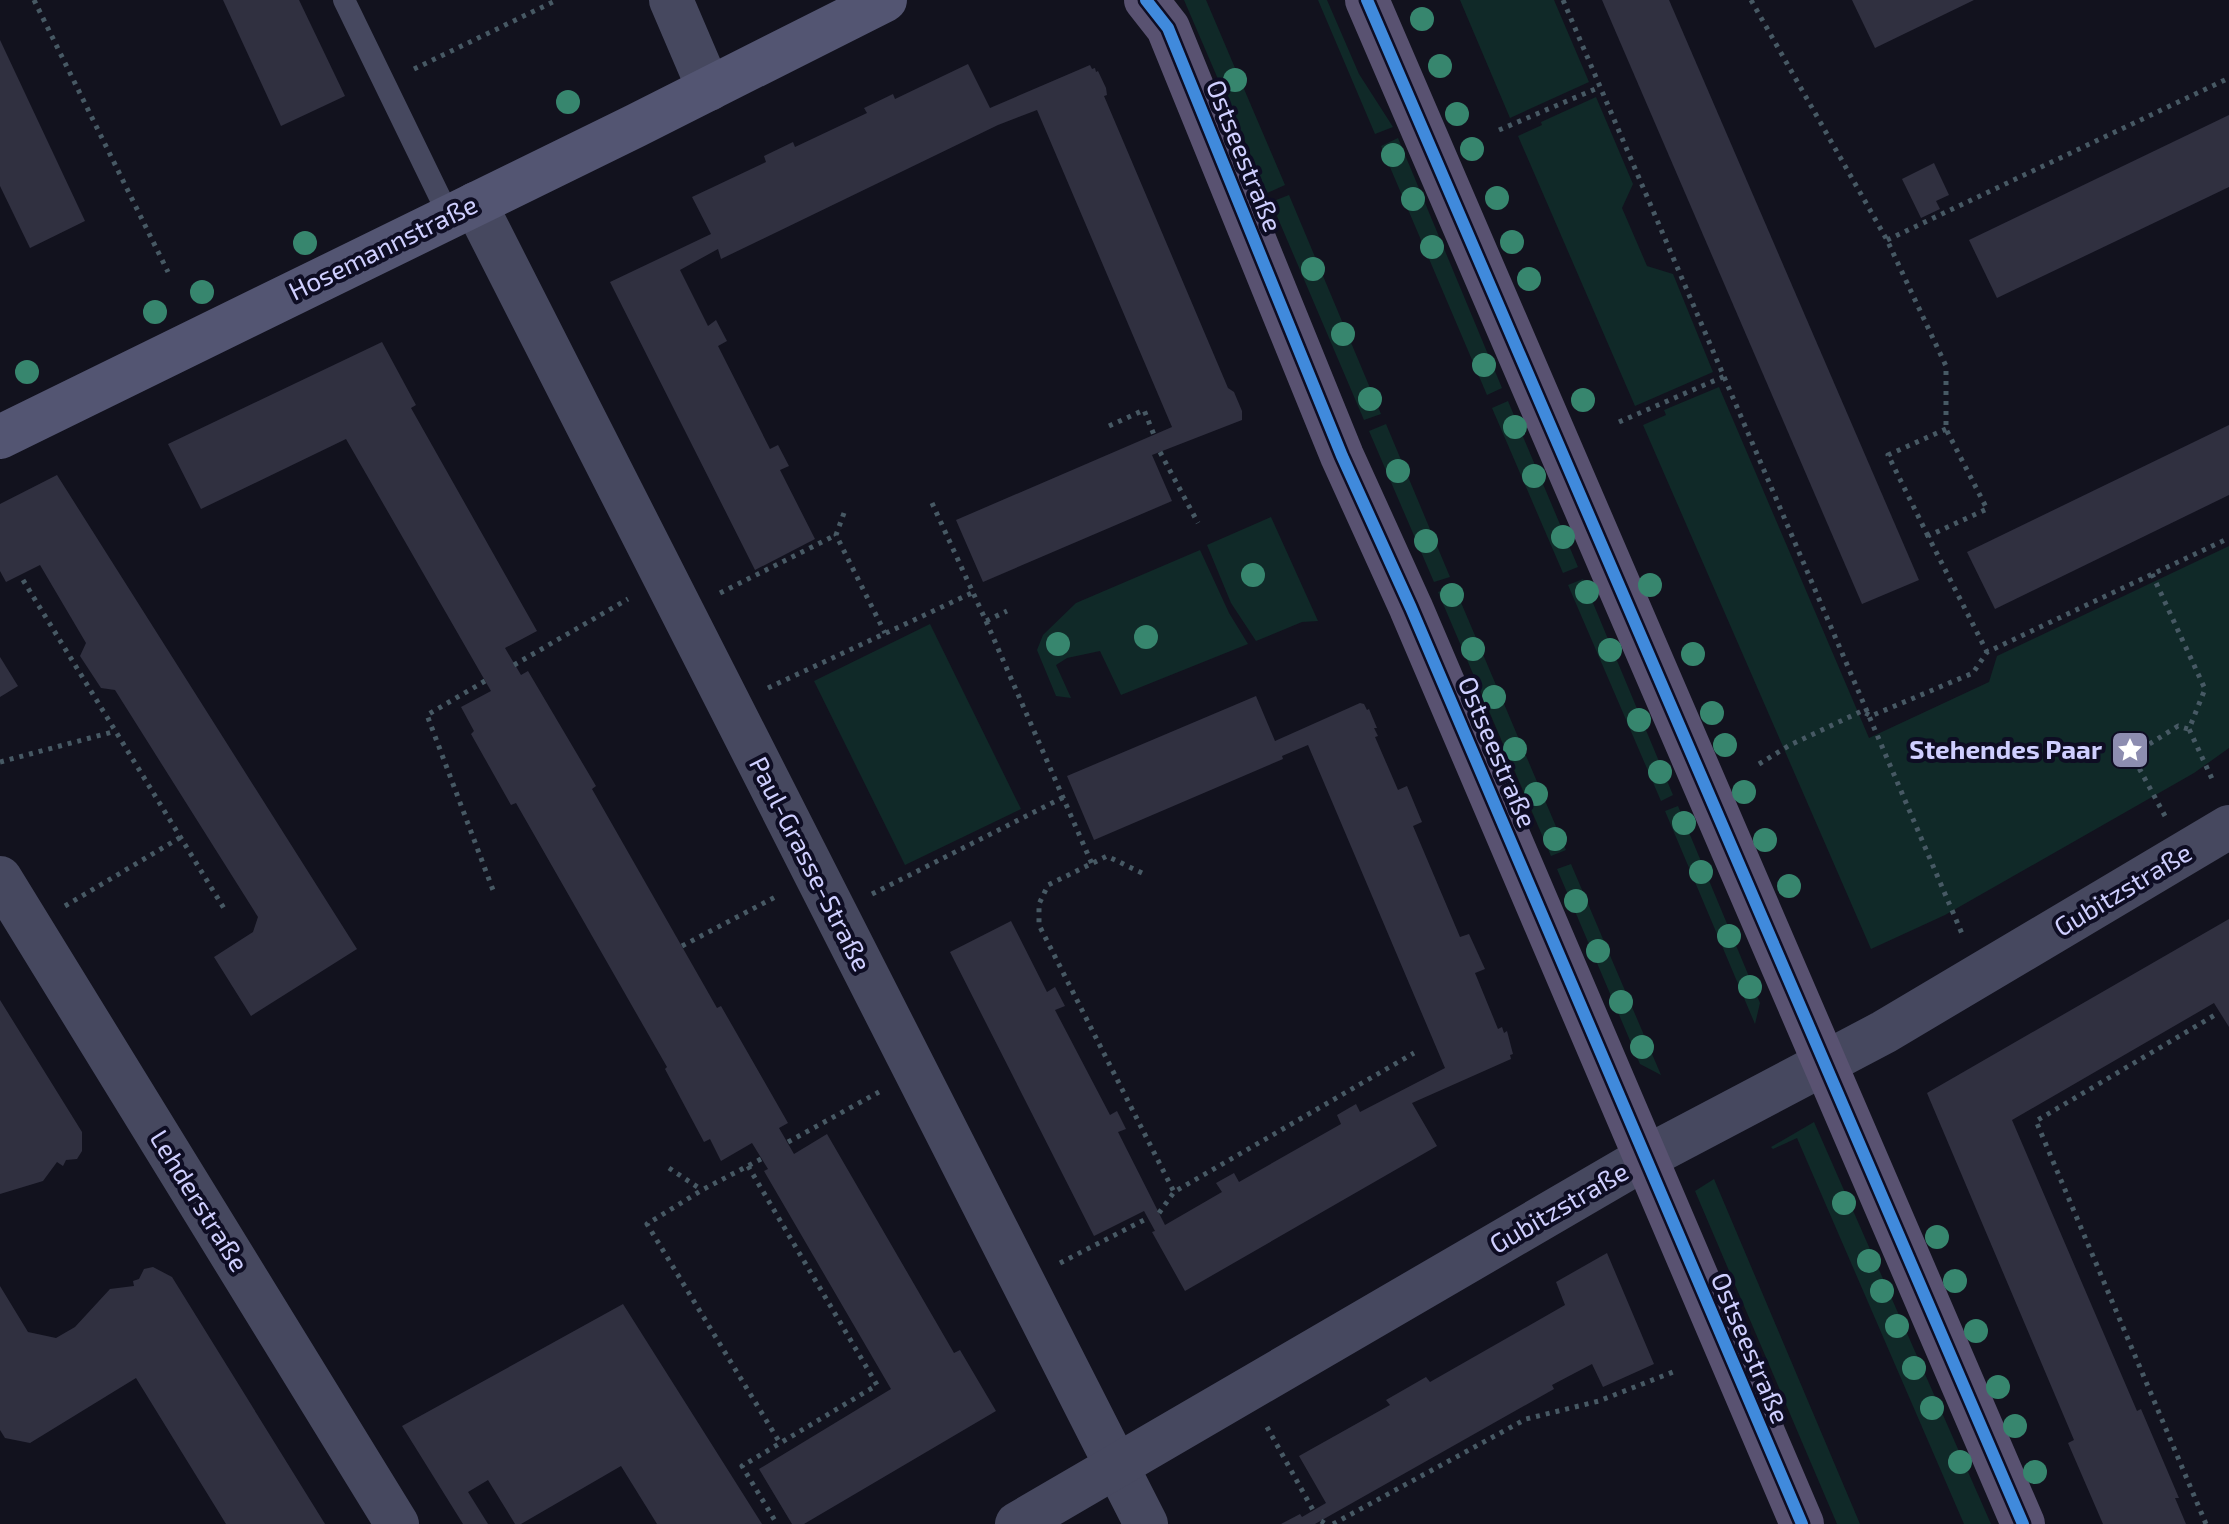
<svg xmlns="http://www.w3.org/2000/svg" width="2229" height="1524" font-family="'Exo 2',sans-serif">
<style>
.green{fill:#102928}
.building{fill:#303040}
.lines{fill:none;stroke-linecap:round;stroke-linejoin:round}
.path{stroke:#475964;stroke-width:5;stroke-dasharray:4 6;stroke-linecap:butt}
.lane{stroke:#46485f;stroke-width:22}
.street{stroke:#46485f;stroke-width:44}
.secondary{stroke:#535572;stroke-width:44}
.primary{stroke:#595271;stroke-width:44}
.cycleway-casing{stroke:#0e0d23;stroke-width:17}
.cycleway{stroke:#408adc;stroke-width:12}
.tree{fill:#37866e}
.labels{text-anchor:middle;stroke-width:8;stroke-linejoin:round;paint-order:stroke}
.street-label{font-size:26px;fill:#cfcfff;stroke:#0e0d23}
.poi-label{font-size:26px;font-weight:bold;fill:#cfcfff;stroke:#0e0d23;text-anchor:end}
</style>
<rect width="100%" height="100%" fill="#12121e"/>
<!-- green -->
<g class="green">
<path d="M1184,0h22l79,185 -18,8z"/>
<path d="M1318,0h9l32,74 34,53 -18,7z"/>
<path d="M1460,0h94l35,82 -79,36z"/>
<path d="M1596,97l37,87 -11,24 25,58 26,8 40,98 -78,34 -117,-270 24,-11 -1,-3z"/>
<path d="M1398,138l104,250 -15,7 -106,-249z"/>
<path d="M1289,195l92,219 -17,6 -93,-218z"/>
<path d="M1719,387l150,351 120,-56 8,-26 232,-110v202l-35,25 -249,142 -74,34 -228,-524 23,-10 -2,-5z"/>
<path d="M1508,401l70,166 -15,6 -71,-165z"/>
<path d="M1386,424l64,153 -16,5 -65,-151z"/>
<path d="M1271,517l47,104 -16,1 -46,19 -25,-38 -24,-58z"/>
<path d="M1200,550l29,63 19,31 -127,51 -21,-44 -33,7 -11,7 15,33 -15,-2 -19,-46 6,-15 33,-32z"/>
<path d="M1583,579l90,216 -12,6 -93,-216z"/>
<path d="M1454,586l112,264 -15,6 -113,-264z"/>
<path d="M930,624l91,185 -116,56 -91,-184z"/>
<path d="M1678,806l82,197 -5,21 -90,-213z"/>
<path d="M1571,864l90,211 -21,-11 -83,-195z"/>
<path d="M1814,1122l177,402h-27l-167,-386 -24,11 -2,-2z"/>
<path d="M1714,1179l146,345h-23l-142,-333z"/>
</g>
<!-- building -->
<g class="building">
<path d="M223,0h76l46,96 -64,30z"/>
<path d="M1602,0h67l250,580 -57,24z"/>
<path d="M1852,0h122l-99,48z"/>
<path d="M0,40l85,181 -55,27 -30,-62z"/>
<path d="M968,64l22,44 100,-43 2,4 3,-1 1,4 2,-1 8,17 1,7 -3,1 124,292 6,4 8,19v9l-90,35 20,46 -189,81 -27,-62 216,-93 -135,-317 -39,15 -277,134 -3,-10 -38,21 28,56 8,-6 11,21 -9,5 52,103 8,-4 11,21 -9,4 35,69 -60,31 -145,-288 101,-48 -19,-37 74,-35 -2,-6 29,-14 2,5 72,-34 -3,-5 29,-14 2,5z"/>
<path d="M2229,115v72l-232,111 -28,-58z"/>
<path d="M1934,163l15,32 -13,6 4,8 -19,9 -19,-39z"/>
<path d="M382,342l34,63 -5,3 126,223 -32,17 16,27 7,-4 68,115 -4,3 125,219 4,-2 67,117 -9,5 15,26 33,-20 127,219 6,-3 36,61 -192,113h-12l-33,-55 132,-80 -127,-218 4,-2 -16,-26 -31,18 -11,-22 -6,3 -39,-73 2,-2 -151,-264 -5,2 -40,-71 3,-3 -13,-24 30,-16 -145,-252 -145,70 -33,-65z"/>
<path d="M2229,425v70l-234,114 -28,-57z"/>
<path d="M57,475l300,474 -106,67 -37,-59 39,-25 5,-15 -143,-227 -14,-2 -21,-32 6,-13 -46,-78 -34,17 -6,-11v-67z"/>
<path d="M0,657l18,29 -18,11z"/>
<path d="M1256,696l19,45 85,-38 4,1 3,6 2,-1 8,19h-3l4,8 -3,1 23,53 9,-4 15,36 -9,4 47,111 9,-3 16,35 -10,4 23,56 4,-2 2,6 3,-2 6,23 -3,1 1,4 -99,44 25,43 -252,145 -33,-59 3,-1 -11,-20 -50,25 -144,-284 61,-31 36,71 8,-5 10,19 -10,4 55,105 7,-4 9,18 -8,3 47,93 57,-33 -6,-9 18,-10 5,9 102,-58 -4,-9 19,-11 4,8 85,-44 -137,-323 -26,11 1,3 -189,81 -27,-64z"/>
<path d="M2229,919v108l-15,-24 -202,117 125,291 4,-2 38,89h-4l11,26h-83l-35,-81 6,-3 -147,-347z"/>
<path d="M0,1000l82,132v19l-5,8 -11,1 -3,6 -6,-4 -14,19 -43,13z"/>
<path d="M1607,1253l47,111 -51,23 -11,-23 -40,21 2,4 -239,135h-34l19,-10 2,3 24,-14 -27,-47 91,-51 -4,-5 40,-23 4,5 135,-77 -9,-23z"/>
<path d="M153,1267l19,10 153,247h-99l-90,-146 -106,65 -25,-5 -5,-8v-144l28,46 28,6 19,-11 35,-38 24,-3 -1,-5 6,-2 5,-10z"/>
<path d="M623,1304l139,220h-105l-36,-58 -100,58h-6l-27,-44 -20,12 20,32h-25l-61,-98z"/>
</g>
<g class="lines">
<!-- path -->
<g class="path">
<path d="M34,0l134,272"/>
<path d="M1563,0l400,936"/>
<path d="M1751,0l136,240 59,126v63l41,80 -59,27 59,116"/>
<path d="M414,69l143,-69"/>
<path d="M1499,130l101,-43"/>
<path d="M1887,240l342,-162"/>
<path d="M1619,422l106,-46"/>
<path d="M1109,426l35,-16 10,25"/>
<path d="M1160,452l38,71"/>
<path d="M932,503l54,118 21,-10"/>
<path d="M844,513l-8,22 49,98"/>
<path d="M1928,536l-40,-81 58,-26"/>
<path d="M2152,574l53,115 -16,40 24,52"/>
<path d="M23,580l202,330"/>
<path d="M720,593l116,-58"/>
<path d="M986,621l106,243"/>
<path d="M514,665l114,-66"/>
<path d="M485,681l-58,34 66,175"/>
<path d="M768,688l206,-96"/>
<path d="M0,762l116,-31"/>
<path d="M1759,764l31,-19 72,-34 9,5 102,-43 14,-21 242,-114"/>
<path d="M2165,816l-33,-61 46,-29 10,3"/>
<path d="M1142,873l-35,-17 -59,29 -9,19v21l135,267 240,-139"/>
<path d="M872,894l192,-97"/>
<path d="M65,906l116,-69"/>
<path d="M682,946l97,-51"/>
<path d="M788,1142l91,-50"/>
<path d="M761,1159l-59,31 -55,34 133,219"/>
<path d="M748,1166l129,219 -135,81 35,58"/>
<path d="M669,1168l33,22"/>
<path d="M1159,1213l15,-21"/>
<path d="M1060,1263l88,-45"/>
<path d="M1267,1427l46,83"/>
<path d="M1321,1521l5,3"/>
<path d="M1333,1524l193,-105 73,-18 74,-29"/>
<path d="M2206,1524l-170,-403 179,-106"/>
</g>
<!-- lane -->
<path class="lane" d="M344,0l105,216"/>
<!-- street -->
<g class="street">
<path d="M671,0l38,89"/>
<path d="M475,204l671,1320"/>
<path d="M0,878l397,646"/>
<path d="M1017,1524l628,-366 239,-126 345,-205"/>
</g>
<!-- secondary -->
<path class="secondary" d="M0,437l635,-311 250,-126"/>
<!-- primary -->
<g class="primary">
<path d="M1146,0l22,28 174,428 69,152 391,916"/>
<path d="M1367,0l656,1524"/>
</g>
<!-- cycleway casing -->
<g class="cycleway-casing">
<g id="cycleway">
<path d="M1146,0l22,28 174,428 69,152 391,916"/>
<path d="M1367,0l656,1524"/>
</g>
</g>
<!-- cycleway -->
<use href="#cycleway" class="cycleway"/>
</g>
<!-- trees -->
<g class="tree">
<circle cx="1422" cy="19" r="12"/>
<circle cx="1440" cy="66" r="12"/>
<circle cx="1235" cy="80" r="12"/>
<circle cx="568" cy="102" r="12"/>
<circle cx="1457" cy="114" r="12"/>
<circle cx="1472" cy="149" r="12"/>
<circle cx="1393" cy="155" r="12"/>
<circle cx="1497" cy="198" r="12"/>
<circle cx="1413" cy="199" r="12"/>
<circle cx="1512" cy="242" r="12"/>
<circle cx="305" cy="243" r="12"/>
<circle cx="1432" cy="247" r="12"/>
<circle cx="1313" cy="269" r="12"/>
<circle cx="1529" cy="279" r="12"/>
<circle cx="202" cy="292" r="12"/>
<circle cx="155" cy="312" r="12"/>
<circle cx="1343" cy="334" r="12"/>
<circle cx="1484" cy="365" r="12"/>
<circle cx="27" cy="372" r="12"/>
<circle cx="1370" cy="399" r="12"/>
<circle cx="1583" cy="400" r="12"/>
<circle cx="1515" cy="427" r="12"/>
<circle cx="1398" cy="471" r="12"/>
<circle cx="1534" cy="476" r="12"/>
<circle cx="1563" cy="537" r="12"/>
<circle cx="1426" cy="541" r="12"/>
<circle cx="1253" cy="575" r="12"/>
<circle cx="1650" cy="585" r="12"/>
<circle cx="1587" cy="592" r="12"/>
<circle cx="1452" cy="595" r="12"/>
<circle cx="1146" cy="637" r="12"/>
<circle cx="1058" cy="644" r="12"/>
<circle cx="1473" cy="649" r="12"/>
<circle cx="1610" cy="650" r="12"/>
<circle cx="1693" cy="654" r="12"/>
<circle cx="1494" cy="697" r="12"/>
<circle cx="1712" cy="713" r="12"/>
<circle cx="1639" cy="720" r="12"/>
<circle cx="1725" cy="745" r="12"/>
<circle cx="1515" cy="749" r="12"/>
<circle cx="1660" cy="772" r="12"/>
<circle cx="1744" cy="792" r="12"/>
<circle cx="1536" cy="794" r="12"/>
<circle cx="1684" cy="823" r="12"/>
<circle cx="1555" cy="839" r="12"/>
<circle cx="1765" cy="840" r="12"/>
<circle cx="1701" cy="872" r="12"/>
<circle cx="1789" cy="886" r="12"/>
<circle cx="1576" cy="901" r="12"/>
<circle cx="1729" cy="936" r="12"/>
<circle cx="1598" cy="951" r="12"/>
<circle cx="1750" cy="987" r="12"/>
<circle cx="1621" cy="1002" r="12"/>
<circle cx="1642" cy="1047" r="12"/>
<circle cx="1844" cy="1203" r="12"/>
<circle cx="1937" cy="1237" r="12"/>
<circle cx="1869" cy="1261" r="12"/>
<circle cx="1955" cy="1281" r="12"/>
<circle cx="1882" cy="1291" r="12"/>
<circle cx="1897" cy="1326" r="12"/>
<circle cx="1976" cy="1331" r="12"/>
<circle cx="1914" cy="1368" r="12"/>
<circle cx="1998" cy="1387" r="12"/>
<circle cx="1932" cy="1408" r="12"/>
<circle cx="2015" cy="1426" r="12"/>
<circle cx="1960" cy="1462" r="12"/>
<circle cx="2035" cy="1472" r="12"/>
</g>
<!-- icons -->
<defs>
<g id="sight-square" transform="scale(2)"><rect x="-9" y="-9" width="18" height="18" rx="4" fill="#8d8db0" stroke="#0e0d23"/><path d="M0-6L1.8-2.2L6-1.7L2.9 1.2L3.7 5.4L0 3.3L-3.7 5.4L-2.9 1.2L-6-1.7L-1.8-2.2Z" fill="#fff"/></g>
</defs>
<g fill-rule="evenodd">
<use href="#sight-square" x="2130" y="750"/>
</g>
<g class="labels">
<!-- street labels -->
<g class="street-label">
<text transform="translate(1244 156) rotate(68)" y="9">Ostseestraße</text>
<text transform="translate(383 248) rotate(-26)" y="9">Hosemannstraße</text>
<text transform="translate(1497 752) rotate(67)" y="9">Ostseestraße</text>
<text transform="translate(810 864) rotate(63)" y="9">Paul-Grasse-Straße</text>
<text transform="translate(2123 890) rotate(-31)" y="9">Gubitzstraße</text>
<text transform="translate(199 1201) rotate(58)" y="9">Lehderstraße</text>
<text transform="translate(1559 1208) rotate(-30)" y="9">Gubitzstraße</text>
<text transform="translate(1750 1348) rotate(67)" y="9">Ostseestraße</text>
</g>
<!-- poi labels -->
<g class="poi-label">
<text x="2102" y="759">Stehendes Paar</text>
</g>
</g>
</svg>
